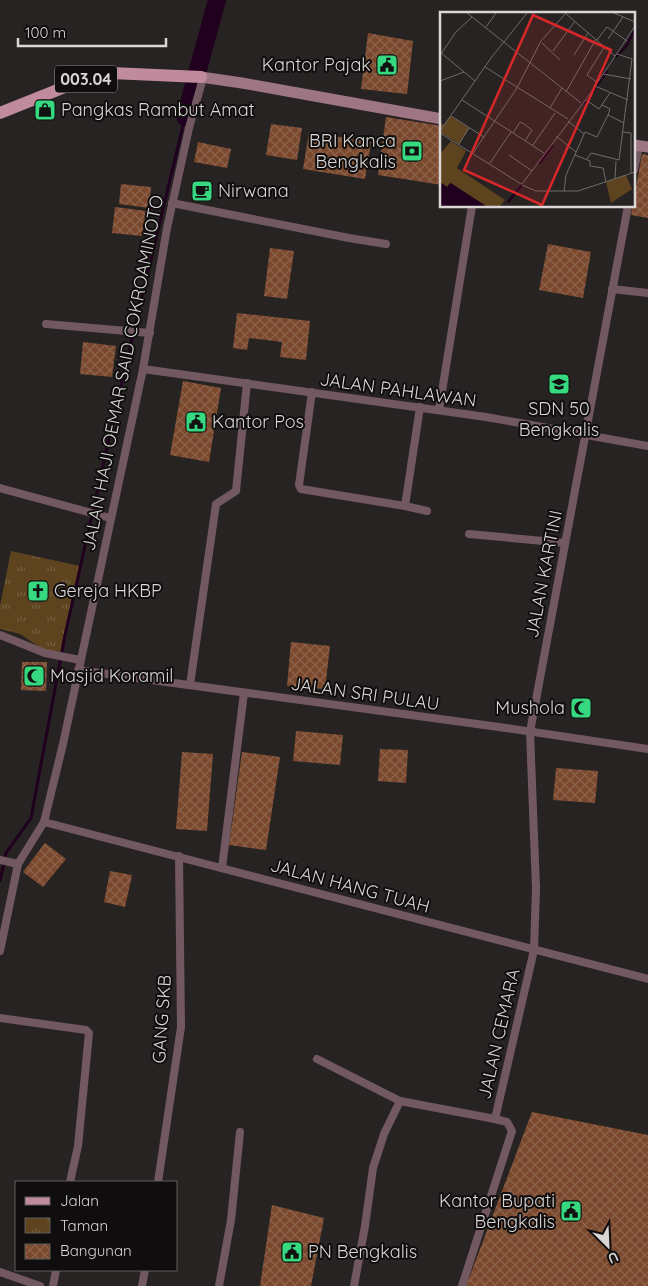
<svg xmlns="http://www.w3.org/2000/svg" width="648" height="1286" font-family="Quicksand,sans-serif">
<style>
.park{fill:url(#park-tufts)}
.lines{fill:none;stroke-linecap:round;stroke-linejoin:round}
.stream{stroke:#20001e;stroke-width:3}
.river{stroke:#20001e;stroke-width:18}
.building{fill:url(#building-cross-hatch)}
.street{stroke:#725961;stroke-width:8}
.secondary{stroke:#9e7583;stroke-width:11}
.primary{stroke:#c08b9d;stroke-width:12}
.labels{text-anchor:middle;stroke-width:4;stroke-linejoin:round;paint-order:stroke}
.shield{fill:#0f0d0d;stroke:#9c9a99;stroke-width:1}
.shield-label{font-size:16px;font-weight:bold;fill:#d9d6d5}
.poi-label{font-size:18px;fill:#d9d6d5;stroke:#0f0d0d;text-anchor:start}
.street-label{font-size:18px;fill:#d9d6d5;stroke:#0f0d0d}
.inset-river{fill:none;stroke:#20001e;stroke-width:2.5}
.inset-road{fill:none;stroke:#6f6b6a;stroke-width:1}
.view{fill:#d62828;fill-opacity:0.15;stroke:#d62828;stroke-width:2.5}
.inset-edge{fill:none;stroke:#d9d6d5;stroke-width:2.5}
</style>
<defs>
<pattern id="park-tufts" width="24" height="20" patternUnits="userSpaceOnUse" patternTransform="scale(1.25)"><rect width="24" height="20" fill="#5d441e"/><path d="M3 7l-1-3M5 7V3M7 7l1-3M15 17l-1-3M17 17v-4M19 17l1-3" fill="none" stroke="#745e3e"/></pattern>
<pattern id="building-cross-hatch" width="8" height="8" patternUnits="userSpaceOnUse" patternTransform="scale(1.25)"><rect width="8" height="8" fill="#7a492d"/><path d="M0 0l8 8M0 8l8-8" fill="none" stroke="#8c624b"/></pattern>
</defs>
<rect width="100%" height="100%" fill="#282323"/>
<!-- park -->
<path class="park" d="M11,551l69,15 -18,86 -18,-2 -24,-16 -20,-5v-23z"/>
<g class="lines">
<!-- stream -->
<path class="stream" d="M0,881l6,-28 25,-35 34,-183 61,-271 59,-247"/>
<!-- river -->
<path class="river" d="M185,117l32,-117"/>
</g>
<!-- building -->
<g class="building">
<path d="M368,33l45,8 -6,53 -46,-5z"/>
<path d="M386,117l56,9v59l-64,-10z"/>
<path d="M271,124l31,4 -5,32 -31,-5z"/>
<path d="M309,132l62,10 -6,37 -62,-10z"/>
<path d="M198,142l33,7 -4,19 -33,-6z"/>
<path d="M642,154l6,1v63l-17,-3z"/>
<path d="M121,184l30,3 -2,21 -30,-4z"/>
<path d="M115,207l31,4 -4,25 -30,-3z"/>
<path d="M548,244l43,8 -8,46 -44,-8z"/>
<path d="M270,248l24,3 -7,48 -23,-3z"/>
<path d="M237,313l73,8 -4,39 -26,-3 2,-15 -33,-4 -2,12 -14,-2z"/>
<path d="M83,342l33,4 -4,31 -32,-3z"/>
<path d="M183,381l38,7 -12,74 -39,-7z"/>
<path d="M291,642l39,4 -5,43 -38,-3z"/>
<path d="M22,662h25l-1,29 -25,-1z"/>
<path d="M296,731l47,4 -3,30 -47,-4z"/>
<path d="M380,749l28,1 -2,33 -28,-2z"/>
<path d="M182,752l31,2 -6,77 -31,-2z"/>
<path d="M242,752l38,5 -14,93 -37,-5z"/>
<path d="M556,768l42,3 -3,32 -42,-3z"/>
<path d="M45,843l21,16 -23,28 -20,-15z"/>
<path d="M110,871l22,4 -7,32 -21,-5z"/>
<path d="M532,1112l116,23v151h-182z"/>
<path d="M272,1205l52,13 -13,68h-51z"/>
</g>
<g class="lines">
<!-- street -->
<g class="street">
<path d="M634,170l5,-24"/>
<path d="M172,203l177,35 37,6"/>
<path d="M612,289l36,4"/>
<path d="M46,324l104,9"/>
<path d="M143,369l343,48 162,29"/>
<path d="M312,392l-13,93 2,4 104,17 15,-99"/>
<path d="M439,410l33,-204"/>
<path d="M0,488l110,30"/>
<path d="M405,506l22,5"/>
<path d="M469,534l96,9"/>
<path d="M0,635l45,18 35,7"/>
<path d="M78,670l421,57 149,22"/>
<path d="M190,685l26,-181 20,-13 11,-108"/>
<path d="M44,822l604,157"/>
<path d="M0,860l18,4"/>
<path d="M222,868l22,-175"/>
<path d="M0,951l18,-87 26,-42 19,-78 80,-375 24,-141 22,-100 14,-50"/>
<path d="M0,1018l86,12 3,3 -11,113 -8,36"/>
<path d="M317,1059l83,42 95,18"/>
<path d="M158,1182l23,-155 -2,-171"/>
<path d="M0,1272l40,14"/>
<path d="M53,1286l3,-16"/>
<path d="M142,1286l3,-16"/>
<path d="M219,1286l12,-66 9,-88"/>
<path d="M354,1286l11,-60 8,-58 11,-34 16,-33"/>
<path d="M462,1286l50,-155 -5,-9 -12,-3 39,-169 2,-62 -6,-156 98,-526"/>
</g>
<!-- secondary -->
<g class="secondary">
<path d="M201,77l41,6 200,36"/>
<path d="M634,145l14,2"/>
</g>
<!-- primary -->
<path class="primary" d="M0,113l85,-34 26,-6 90,4"/>
</g>
<!-- icons -->
<defs>
<g id="civic-square" transform="scale(1.125)"><rect x="-9" y="-9" width="18" height="18" rx="4" fill="#36d880" stroke="#0f0d0d"/><path d="M-.6-6.5H3V-4.5H.6V-3L4-1V1h2V6H-6V1h2V-1L-.6-3ZM-1.2 2.5V6h2.4V2.5Z" fill="#111"/></g>
<g id="shop-square" transform="scale(1.125)"><rect x="-9" y="-9" width="18" height="18" rx="4" fill="#36d880" stroke="#0f0d0d"/><path d="M-5-2.5h2.3a2.7 3.5 0 0 1 5.4 0H5L5.5 6h-11ZM-1.5-2.5h3a1.5 2.3 0 0 0-3 0Z" fill="#111"/></g>
<g id="bank-square" transform="scale(1.125)"><rect x="-9" y="-9" width="18" height="18" rx="4" fill="#36d880" stroke="#0f0d0d"/><path d="M-6-4H6V4H-6ZM0-2.3a2.3 2.3 0 1 0 0 4.6a2.3 2.3 0 1 0 0-4.6Z" fill="#111"/></g>
<g id="cafe-square" transform="scale(1.125)"><rect x="-9" y="-9" width="18" height="18" rx="4" fill="#36d880" stroke="#0f0d0d"/><path d="M-5.5-4.5H6V0H3Q3 3.5 0 3.5H-2.5Q-5.5 3.5-5.5 0ZM3-3.2v2h1.7v-2ZM-6 4.5H4V6H-6Z" fill="#111"/></g>
<g id="school-square" transform="scale(1.125)"><rect x="-9" y="-9" width="18" height="18" rx="4" fill="#36d880" stroke="#0f0d0d"/><path d="M0-5L7-2L0 1L-7-2ZM-4 1L0 2.5L4 1V4Q0 6-4 4Z" fill="#111"/></g>
<g id="church-square" transform="scale(1.125)"><rect x="-9" y="-9" width="18" height="18" rx="4" fill="#36d880" stroke="#0f0d0d"/><path d="M-1.2-6h2.4v3.5h3.3v2.4h-3.3V6h-2.4V-.1h-3.3v-2.4h3.3Z" fill="#111"/></g>
<g id="mosque-square" transform="scale(1.125)"><rect x="-9" y="-9" width="18" height="18" rx="4" fill="#36d880" stroke="#0f0d0d"/><path d="M3.5-4.9A6 6 0 1 0 3.5 4.9A5 5 0 1 1 3.5-4.9Z" fill="#111"/></g>
</defs>
<g fill-rule="evenodd">
<use href="#civic-square" x="387" y="65"/>
<use href="#shop-square" x="45" y="110"/>
<use href="#bank-square" x="412" y="151"/>
<use href="#cafe-square" x="202" y="191"/>
<use href="#school-square" x="559" y="384"/>
<use href="#civic-square" x="196" y="422"/>
<use href="#church-square" x="38" y="591"/>
<use href="#mosque-square" x="34" y="676"/>
<use href="#mosque-square" x="581" y="708"/>
<use href="#civic-square" x="571" y="1211"/>
<use href="#civic-square" x="292" y="1252"/>
</g>
<g class="labels">
<!-- shield labels -->
<rect class="shield" x="55" y="65.5" width="62" height="27" rx="4"/>
<g class="shield-label">
<text x="86" y="85">003.04</text>
</g>
<!-- poi labels -->
<g class="poi-label">
<text x="371" y="71" text-anchor="end">Kantor Pajak</text>
<text x="61" y="116">Pangkas Rambut Amat</text>
<text x="396" y="147" text-anchor="end">BRI Kanca<tspan x="396" dy="21">Bengkalis</tspan></text>
<text x="218" y="197">Nirwana</text>
<text x="559" y="415" text-anchor="middle">SDN 50<tspan x="559" dy="21">Bengkalis</tspan></text>
<text x="212" y="428">Kantor Pos</text>
<text x="54" y="597">Gereja HKBP</text>
<text x="50" y="682">Masjid Koramil</text>
<text x="565" y="714" text-anchor="end">Mushola</text>
<text x="555" y="1207" text-anchor="end">Kantor Bupati<tspan x="555" dy="21">Bengkalis</tspan></text>
<text x="308" y="1258">PN Bengkalis</text>
</g>
<!-- street labels -->
<g class="street-label">
<text transform="translate(123 373) rotate(-79)" y="6">JALAN HAJI OEMAR SAID COKROAMINOTO</text>
<text transform="translate(398 390) rotate(8)" y="6">JALAN PAHLAWAN</text>
<text transform="translate(544 574) rotate(-79)" y="6">JALAN KARTINI</text>
<text transform="translate(365 694) rotate(8)" y="6">JALAN SRI PULAU</text>
<text transform="translate(350 886) rotate(15)" y="6">JALAN HANG TUAH</text>
<text transform="translate(162 1019) rotate(-86)" y="6">GANG SKB</text>
<text transform="translate(499 1034) rotate(-77)" y="6">JALAN CEMARA</text>
</g>
</g>
<!-- overview -->
<g transform="translate(440 12)">
<rect width="195" height="195" fill="#282323"/>
<path d="M186,163l6,14 -21,14 -5,-21z" fill="#5d441e"/>
<path d="M10,104l19,12 -10,16 -19,-12v-9l4,2zM11,129l15,10 -9,17 48,32 -5,6h-14l-35,-23 -4,4 -7,-5v-28z" fill="#5d441e"/>
<path d="M0,170l7,5 3,-4 36,23h-46z" fill="#20001e"/>
<path class="inset-river" d="M176,45l11,-12 8,-16M144,92l23,-33M99,152l14,-19M0,182l17,3M68,190l14,-17"/>
<path class="inset-road" d="M27,1l114,90M125,1l50,43M174,1l21,9M46,15l10,-14M168,27l15,-22M157,28l10,-13 20,14M102,31l18,17M113,39l22,-30M0,40l35,29M0,43l16,-23 16,-15M134,43l14,-22M45,55l83,52M163,62l28,5M0,69l24,-9M158,71l-11,-8 18,-29M155,74l33,14M126,80l30,-53M22,88l82,53M146,88l13,9 11,-16M162,93l8,4 -2,6M110,96l12,-20M11,104l33,21M128,109l16,13M0,119l51,-73 36,-45M183,120l8,1v40M0,121l81,51M73,121l7,-11 4,2 8,6 -7,11M116,124l20,16M19,132l10,-16M93,133l22,-32M33,141l44,-65 24,-47 25,-28M69,143l23,16M135,143l15,6v5l13,2 3,14M147,147l4,-6 28,7 13,-101 -15,-5M50,151l21,-31M175,167l1,-18M82,172l68,-90 45,-68M82,173l14,6h42l57,-19M124,179l2,-16 19,-43 12,5 11,-22 16,8"/>
<path class="view" d="M93,3l78,35 -69,155 -78,-35z"/>
<rect width="195" height="195" class="inset-edge"/>
</g>
<!-- legend -->
<rect x="15" y="1181" width="162" height="90" fill="#0f0d0d" stroke="#605d5d"/>
<rect x="25" y="1197" width="25" height="8" fill="#c08b9d" stroke="#605d5d"/>
<text x="60" y="1206" font-size="15" fill="#d9d6d5">Jalan</text>
<rect x="25" y="1218" width="25" height="15" fill="url(#park-tufts)" stroke="#605d5d"/>
<text x="60" y="1231" font-size="15" fill="#d9d6d5">Taman</text>
<rect x="25" y="1244" width="25" height="15" fill="url(#building-cross-hatch)" stroke="#605d5d"/>
<text x="60" y="1256" font-size="15" fill="#d9d6d5">Bangunan</text>
<!-- north arrow -->
<g transform="translate(608 1246) rotate(156)" stroke="#0f0d0d" stroke-width="4" paint-order="stroke">
<path d="M0-4L9 19L0 12L-9 19Z" fill="#d9d6d5"/>
<text y="-8" font-size="14" font-weight="bold" text-anchor="middle" fill="#d9d6d5">U</text>
</g>
<!-- scale -->
<path d="M18 38v8h148v-8" fill="none" stroke="#d9d6d5" stroke-width="2.5"/>
<text x="25" y="38" font-size="15" fill="#d9d6d5" stroke="#0f0d0d" stroke-width="4" paint-order="stroke">100 m</text>
</svg>
